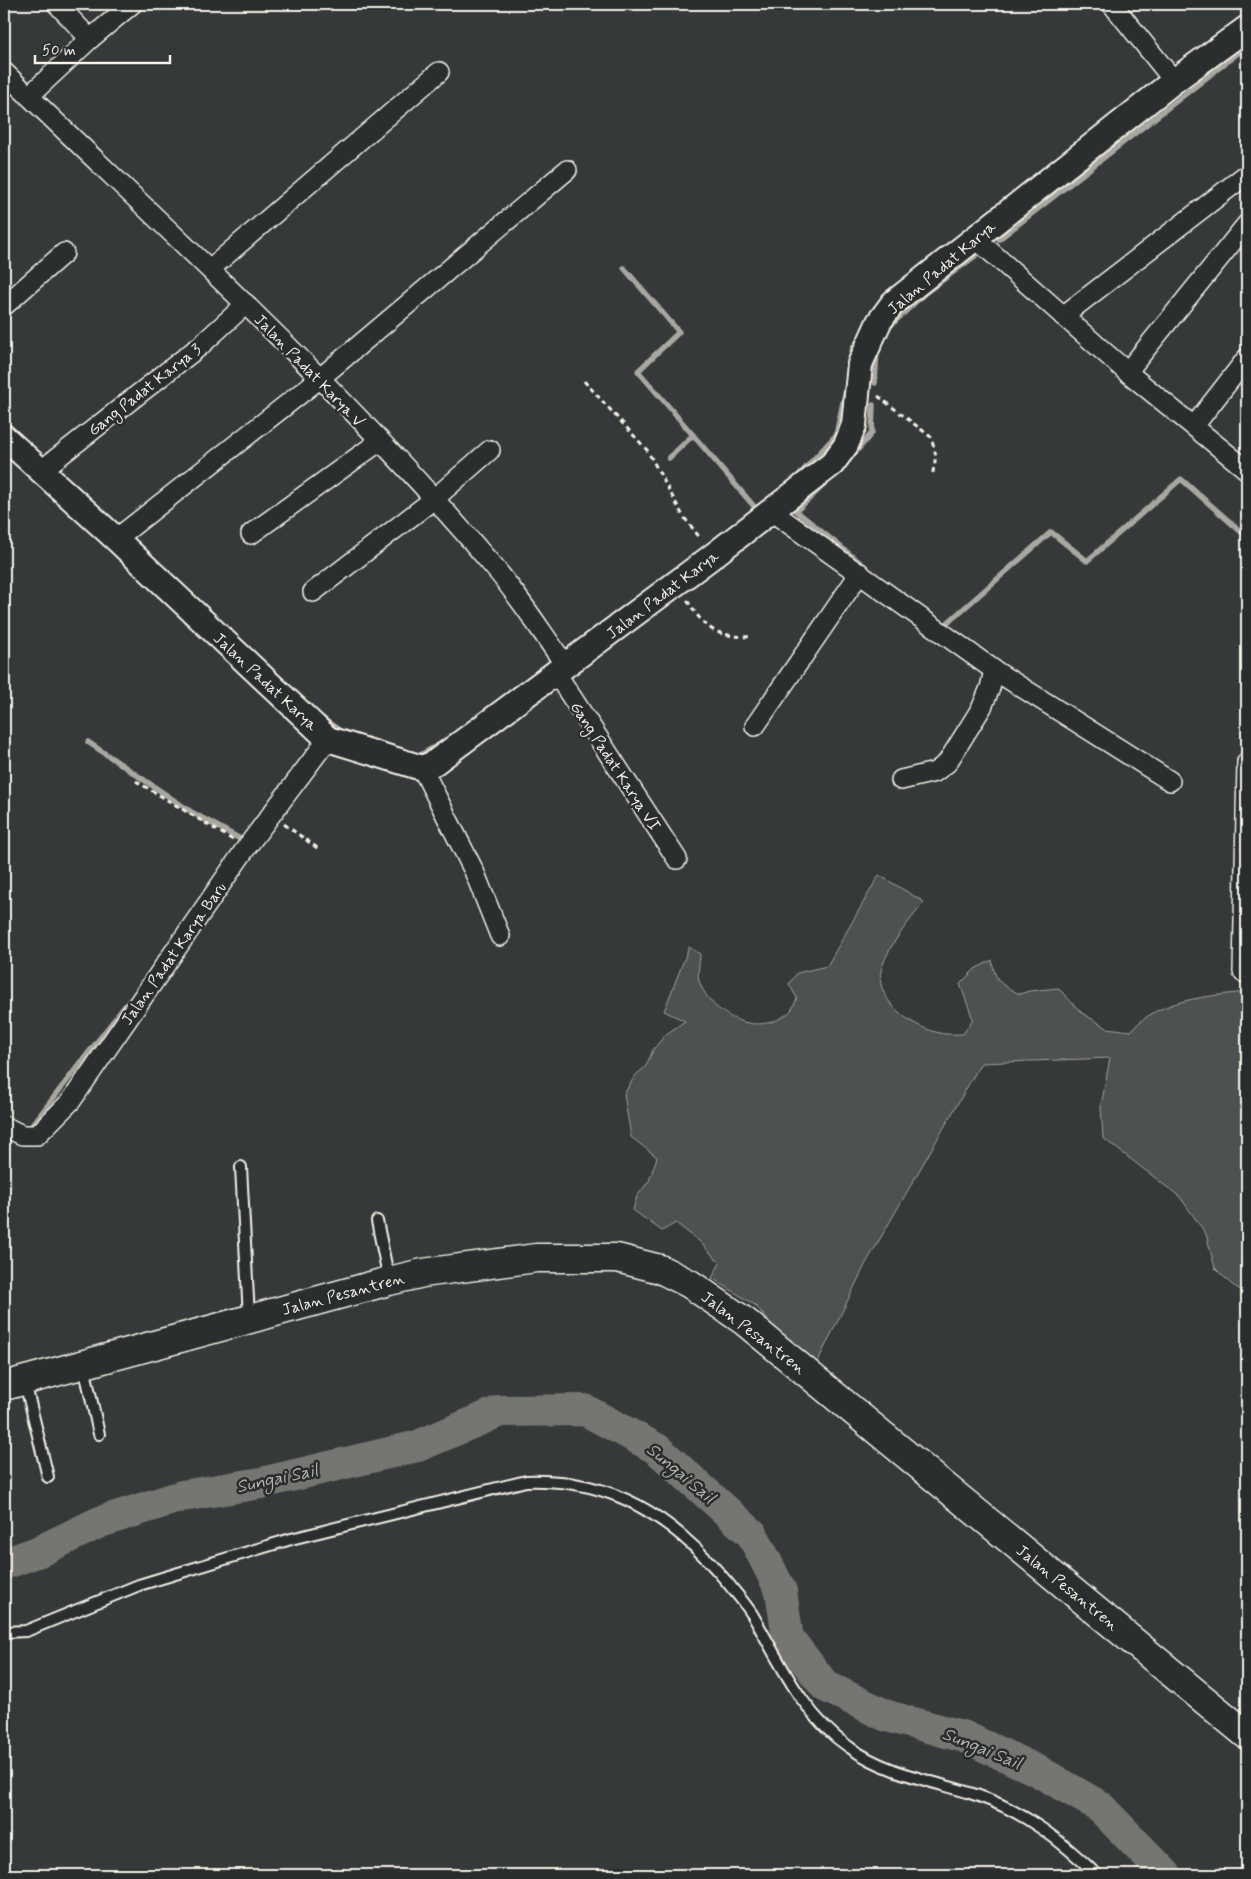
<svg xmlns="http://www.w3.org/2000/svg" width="1251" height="1879" font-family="Mynerve,sans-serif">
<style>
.green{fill:#4e514f;stroke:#a1a19c}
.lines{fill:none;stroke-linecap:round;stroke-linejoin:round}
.stream{stroke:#a8a7a1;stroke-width:5.5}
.river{stroke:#757572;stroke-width:32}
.service-casing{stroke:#f4f1e8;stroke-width:14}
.minor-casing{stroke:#f4f1e8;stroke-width:22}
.tertiary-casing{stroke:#f4f1e8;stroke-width:28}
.primary-casing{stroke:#f4f1e8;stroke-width:31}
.path{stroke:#f4f1e8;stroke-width:3;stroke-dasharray:5 4;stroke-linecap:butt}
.service{stroke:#2a2d2e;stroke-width:10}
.minor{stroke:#2a2d2e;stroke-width:19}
.tertiary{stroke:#2a2d2e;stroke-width:24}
.primary{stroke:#2a2d2e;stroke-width:28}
.labels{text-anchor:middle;stroke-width:5;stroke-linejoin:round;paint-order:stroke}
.street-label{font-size:16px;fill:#f4f1e8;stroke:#2a2d2e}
.water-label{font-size:18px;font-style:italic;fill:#b4b3ad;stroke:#2a2d2e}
</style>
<rect width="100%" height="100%" fill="#363939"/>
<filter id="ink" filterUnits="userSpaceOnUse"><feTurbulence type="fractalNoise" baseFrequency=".02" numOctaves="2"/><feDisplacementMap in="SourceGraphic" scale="10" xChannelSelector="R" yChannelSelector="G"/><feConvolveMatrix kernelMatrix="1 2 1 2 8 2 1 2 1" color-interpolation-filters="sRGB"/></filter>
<g filter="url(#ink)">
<!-- green -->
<path class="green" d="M879,875l45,27c-15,20 -34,41 -42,65 -10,31 28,59 54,65 8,3 18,2 27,2l10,-15 -13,-35 15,-15 17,-9c3,22 9,25 28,34l9,-3 29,-3 24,25 25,15 24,3c26,-32 78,-35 116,-39v302l-16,-10 -16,-16 -9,-34 -26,-37 -77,-59 -2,-32 9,-48 -129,5 -116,202 -48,98 -33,-24 -29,-34 -43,-27 8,-15 -21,-22 -23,-18 -14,8 -29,-21 4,-14 12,-15 8,-24 -26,-20 -7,-43 11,-18 11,-10 7,-16 12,-15 20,-14 -21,-10 25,-64 11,7c0,8 -3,19 -1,27 12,34 56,57 88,33 5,-3 8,-11 10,-16l-8,-14 8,-11 30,-7z"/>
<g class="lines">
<!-- stream -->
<g class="stream">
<path d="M1238,21l9,-7"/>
<path d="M999,239l248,-193"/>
<path d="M624,268l55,64 -41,39 55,64"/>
<path d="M888,328l37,-35 50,-37"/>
<path d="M851,358l2,-11 8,-9"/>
<path d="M875,383l2,-33"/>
<path d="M669,458l24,-23 65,76"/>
<path d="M843,467l29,-34 1,-28"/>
<path d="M798,476l38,-41 11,-51"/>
<path d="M827,482l-31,29 68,55"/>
<path d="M940,622l5,3 106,-93 36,29 94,-82 66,58"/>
<path d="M322,718l21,15"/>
<path d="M88,742l105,71 49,27"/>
<path d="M415,758l27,-15"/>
<path d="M30,1128l95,-122"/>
</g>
<!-- river -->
<path class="river" d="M4,1564l36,-13 60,-29 82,-26 79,-13 157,-37 82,-35 85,-1 72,39 95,85 29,57 7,47 37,48 62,30 78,21 73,34 61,35 67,69"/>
<!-- service casing -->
<g class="service-casing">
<g id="service">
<path d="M241,1167l8,150"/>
<path d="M377,1221l12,59"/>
<path d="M84,1366l15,68"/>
<path d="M25,1382l23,95"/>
<path d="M4,1632l22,-1 113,-46 152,-46 235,-58c87,-3 147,36 201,101 8,10 18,21 25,32 28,48 50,101 97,133 39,28 86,34 130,49 46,16 84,46 118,79"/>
</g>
</g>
<!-- minor casing -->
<g class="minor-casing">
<g id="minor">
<path d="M57,4l33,35"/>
<path d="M1112,4l62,77"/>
<path d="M4,72c166,161 339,317 489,494 27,31 49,67 73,100"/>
<path d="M29,96l61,-57 42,-35"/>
<path d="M975,238l152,134 120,98"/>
<path d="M210,269l229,-197"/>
<path d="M4,306l60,-53"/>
<path d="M1063,316l184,-142"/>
<path d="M1127,372l120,-148"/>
<path d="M1194,426l53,-68"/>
<path d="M39,472l161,-126 46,-42"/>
<path d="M771,511l223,159 176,111"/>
<path d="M251,534l129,-93"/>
<path d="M116,539l203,-160 248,-209"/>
<path d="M313,592l121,-93 56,-49"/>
<path d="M556,673l121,186"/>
<path d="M755,726l105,-153"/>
<path d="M422,768l52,103 26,65"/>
<path d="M901,780l34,-8 12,-9 35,-56 8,-19 4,-18"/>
<path d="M1243,972l4,-210"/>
<path d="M4,1126l18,9h15l34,-34 175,-253 82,-109"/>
</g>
</g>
<!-- tertiary casing -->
<g class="tertiary-casing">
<path id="tertiary" d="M4,437l112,102 212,200 94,29 12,-5 276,-205 122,-94 14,-19 8,-20 6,-61 19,-42 14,-19 281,-222 73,-53"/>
</g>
<!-- primary casing -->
<g class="primary-casing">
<path id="primary" d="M4,1386l385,-105 34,-8 113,-15h81l43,11 30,15 54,37 503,414"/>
</g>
<!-- path -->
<g class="path">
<path d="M584,381l63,69 36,66 18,23"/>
<path d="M878,396l53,41 5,19 -4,21"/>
<path d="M687,600c20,32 29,36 66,37"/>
<path d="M136,781l97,59"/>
<path d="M284,824l36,26"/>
</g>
<!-- service -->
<use href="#service" class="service"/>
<!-- minor -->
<use href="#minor" class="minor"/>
<!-- tertiary -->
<use href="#tertiary" class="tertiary"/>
<!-- primary -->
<use href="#primary" class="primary"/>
</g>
</g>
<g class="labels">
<!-- street labels -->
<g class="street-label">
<text transform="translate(941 267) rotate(-40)" y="6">Jalan Padat Karya</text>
<text transform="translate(310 370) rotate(46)" y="6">Jalan Padat Karya V</text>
<text transform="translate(144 389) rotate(-38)" y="6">Gang Padat Karya 3</text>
<text transform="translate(662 594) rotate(-37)" y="6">Jalan Padat Karya</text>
<text transform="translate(266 681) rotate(43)" y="6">Jalan Padat Karya</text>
<text transform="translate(616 766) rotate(57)" y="6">Gang Padat Karya VI</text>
<text transform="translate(173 953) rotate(-55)" y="6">Jalan Padat Karya Baru</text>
<text transform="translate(343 1293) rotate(-15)" y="6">Jalan Pesantren</text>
<text transform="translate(754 1332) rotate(37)" y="6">Jalan Pesantren</text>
<text transform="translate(1068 1587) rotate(39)" y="6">Jalan Pesantren</text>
</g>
<!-- water labels -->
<g class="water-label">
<text transform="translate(681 1473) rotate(40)" y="6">Sungai Sail</text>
<text transform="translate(277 1478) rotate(-12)" y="6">Sungai Sail</text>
<text transform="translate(982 1748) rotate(22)" y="6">Sungai Sail</text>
</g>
</g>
<!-- margin -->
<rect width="1251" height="1879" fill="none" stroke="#2a2d2e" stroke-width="20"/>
<rect x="10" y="10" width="1231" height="1859" fill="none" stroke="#f4f1e8" stroke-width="2" filter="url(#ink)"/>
<!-- scale -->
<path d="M35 55v8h135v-8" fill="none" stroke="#f4f1e8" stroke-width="2.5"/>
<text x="42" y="55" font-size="15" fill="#f4f1e8" stroke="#2a2d2e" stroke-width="4" paint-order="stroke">50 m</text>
</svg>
